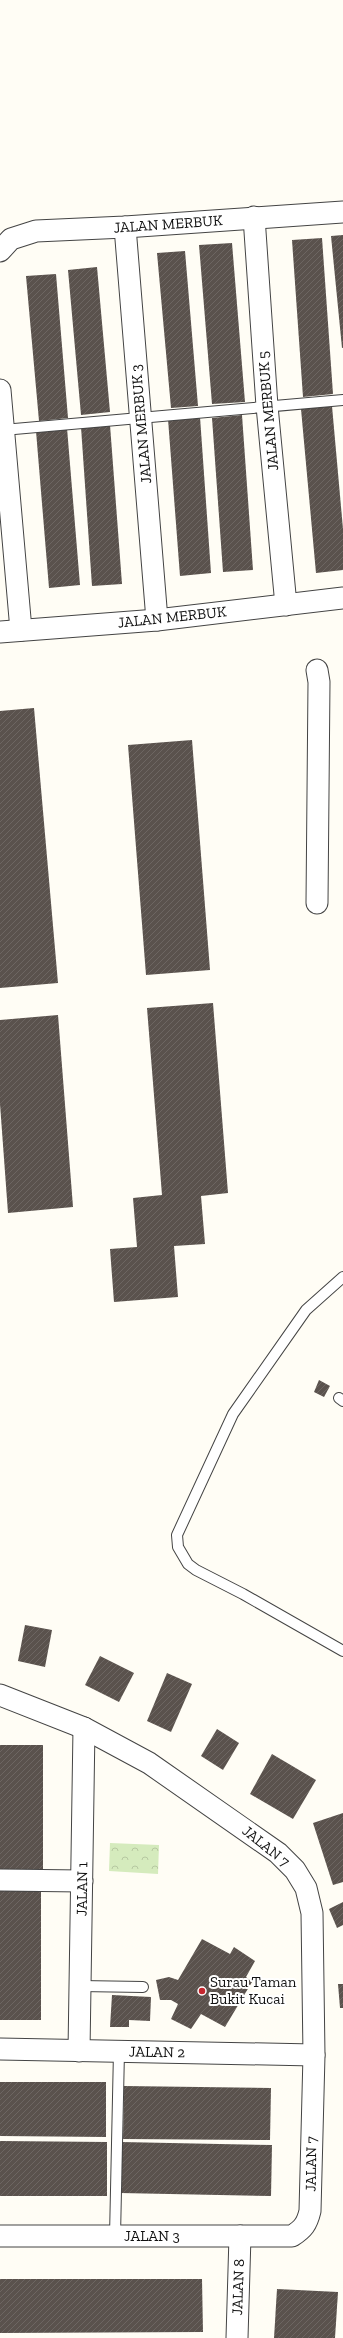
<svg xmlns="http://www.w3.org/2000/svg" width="343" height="2338" font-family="'Zilla Slab',serif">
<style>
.park{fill:url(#park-crowns)}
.building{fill:url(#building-hatch)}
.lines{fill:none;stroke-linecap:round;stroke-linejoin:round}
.lane-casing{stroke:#444;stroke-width:12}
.street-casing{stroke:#444;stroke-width:23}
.lane{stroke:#fff;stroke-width:10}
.street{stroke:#fff;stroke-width:21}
.poi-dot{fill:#c4262e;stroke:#fff;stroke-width:1.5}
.labels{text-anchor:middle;stroke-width:4;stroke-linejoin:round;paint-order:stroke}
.street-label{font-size:15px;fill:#111;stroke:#fff}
.poi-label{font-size:15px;fill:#111;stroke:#fff;text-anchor:start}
</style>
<defs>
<pattern id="park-crowns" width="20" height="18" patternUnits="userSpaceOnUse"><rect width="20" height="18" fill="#d5ebbd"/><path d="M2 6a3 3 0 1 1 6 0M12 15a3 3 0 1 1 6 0" fill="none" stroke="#b6c8a1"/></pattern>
<pattern id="building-hatch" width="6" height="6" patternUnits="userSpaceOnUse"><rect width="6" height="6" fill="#5a524d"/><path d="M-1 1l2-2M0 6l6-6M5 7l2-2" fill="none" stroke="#6d6662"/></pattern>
</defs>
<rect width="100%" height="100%" fill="#fffdf5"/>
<!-- park -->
<path class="park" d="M110,1843l49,2 -1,29 -49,-3z"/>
<!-- building -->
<g class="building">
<path d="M343,235v113h-1l-11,-112z"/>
<path d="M322,238l11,156 -30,3 -11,-157z"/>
<path d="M232,243l13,159 -33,2 -13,-159z"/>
<path d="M185,251l13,155 -27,2 -14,-155z"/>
<path d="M97,267l13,145 -29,3 -13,-145z"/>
<path d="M56,274l12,144 -29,3 -13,-145z"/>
<path d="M332,406l11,123v41l-27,3 -15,-164z"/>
<path d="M242,415l11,155 -30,2 -11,-154z"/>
<path d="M200,417l11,156 -31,3 -12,-157z"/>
<path d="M110,425l12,159 -30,2 -11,-159z"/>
<path d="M67,428l13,157 -31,3 -13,-157z"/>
<path d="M34,708l24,275 -58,5v-277z"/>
<path d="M192,740l18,230 -64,5 -18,-230z"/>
<path d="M213,1003l15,190 -27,3 4,48 -31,2 4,51 -64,5 -4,-53 27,-2 -4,-49 29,-3 -15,-187z"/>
<path d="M58,1015l15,192 -65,6 -8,-109v-84z"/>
<path d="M319,1380l11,6 -6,11 -10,-5z"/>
<path d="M25,1625l27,5 -7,37 -27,-6z"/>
<path d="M100,1656l34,17 -15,29 -34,-17z"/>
<path d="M167,1673l25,11 -21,48 -24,-11z"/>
<path d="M217,1729l22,14 -16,27 -22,-14z"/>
<rect x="0" y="1745" width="43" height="125"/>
<path d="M272,1754l44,26 -23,39 -43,-25z"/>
<path d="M343,1813v69l-10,3 -20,-62z"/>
<rect x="0" y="1885" width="41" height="135"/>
<path d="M343,1902v23l-6,3 -8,-19z"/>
<path d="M202,1939l28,15 4,-7 21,14 -9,16 6,5 -27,45 -24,-13 -10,15 -20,-10 7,-15 -7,-4h-11l-4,-20 13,-3 9,3z"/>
<path d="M338,1984h5v24h-3z"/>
<path d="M112,1995l39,2 -1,24 -21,-1v7h-19z"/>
<path d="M0,2082h106v55l-106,-1z"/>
<path d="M124,2086l147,2 -1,52 -147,-1z"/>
<path d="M0,2141l107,1v54h-107z"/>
<path d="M121,2142l151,3 -1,51 -151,-3z"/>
<path d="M0,2279h202l1,53 -203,1z"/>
<path d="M277,2289l61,3 -3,46h-61z"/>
</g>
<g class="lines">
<!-- lane casing -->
<g class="lane-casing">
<g id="lane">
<path d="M3,430l340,-30"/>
<path d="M343,1277l-37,33 -73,104 -56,121 1,12 10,17 8,6 47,24 100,57"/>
<path d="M339,1398l4,3"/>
<path d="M80,1986l63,1"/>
<path d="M115,2236l4,-185"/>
</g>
</g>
<!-- street casing -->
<g class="street-casing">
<g id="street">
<path d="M254,217l13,189 19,199"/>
<path d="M125,227l32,393"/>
<path d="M0,251l11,-12 25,-8 89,-4 218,-15"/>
<path d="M0,390l21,240"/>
<path d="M0,632l157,-12 186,-22"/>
<path d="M317,903l2,-221 -2,-12"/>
<path d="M0,1695l84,33 65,35 129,90 17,17 11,18 6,25 2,142 -4,156c-3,13 -7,18 -18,25h-292"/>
<path d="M0,1880l82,1"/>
<path d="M0,2049l314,6"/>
<path d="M79,2051l5,-323"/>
<path d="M237,2338l3,-102"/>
</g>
</g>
<!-- lane -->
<use href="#lane" class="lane"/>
<!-- street -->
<use href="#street" class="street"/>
</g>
<!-- markers -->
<circle class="poi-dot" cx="202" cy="1991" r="4"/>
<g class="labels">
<!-- street labels -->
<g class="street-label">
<text transform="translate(168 224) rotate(-4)" y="5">JALAN MERBUK</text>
<text transform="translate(268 411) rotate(-95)" y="5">JALAN MERBUK 5</text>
<text transform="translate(141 424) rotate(-95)" y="5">JALAN MERBUK 3</text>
<text transform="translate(172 617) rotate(-6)" y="5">JALAN MERBUK</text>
<text transform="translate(266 1846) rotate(39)" y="5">JALAN 7</text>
<text transform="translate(82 1889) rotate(-89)" y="5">JALAN 1</text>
<text transform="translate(157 2052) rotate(1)" y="5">JALAN 2</text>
<text transform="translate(311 2164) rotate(-89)" y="5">JALAN 7</text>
<text x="152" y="2241">JALAN 3</text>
<text transform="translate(238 2287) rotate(-88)" y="5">JALAN 8</text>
</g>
<!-- poi labels -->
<g class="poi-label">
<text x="210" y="1987">Surau Taman<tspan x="210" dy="17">Bukit Kucai</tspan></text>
</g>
</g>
</svg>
